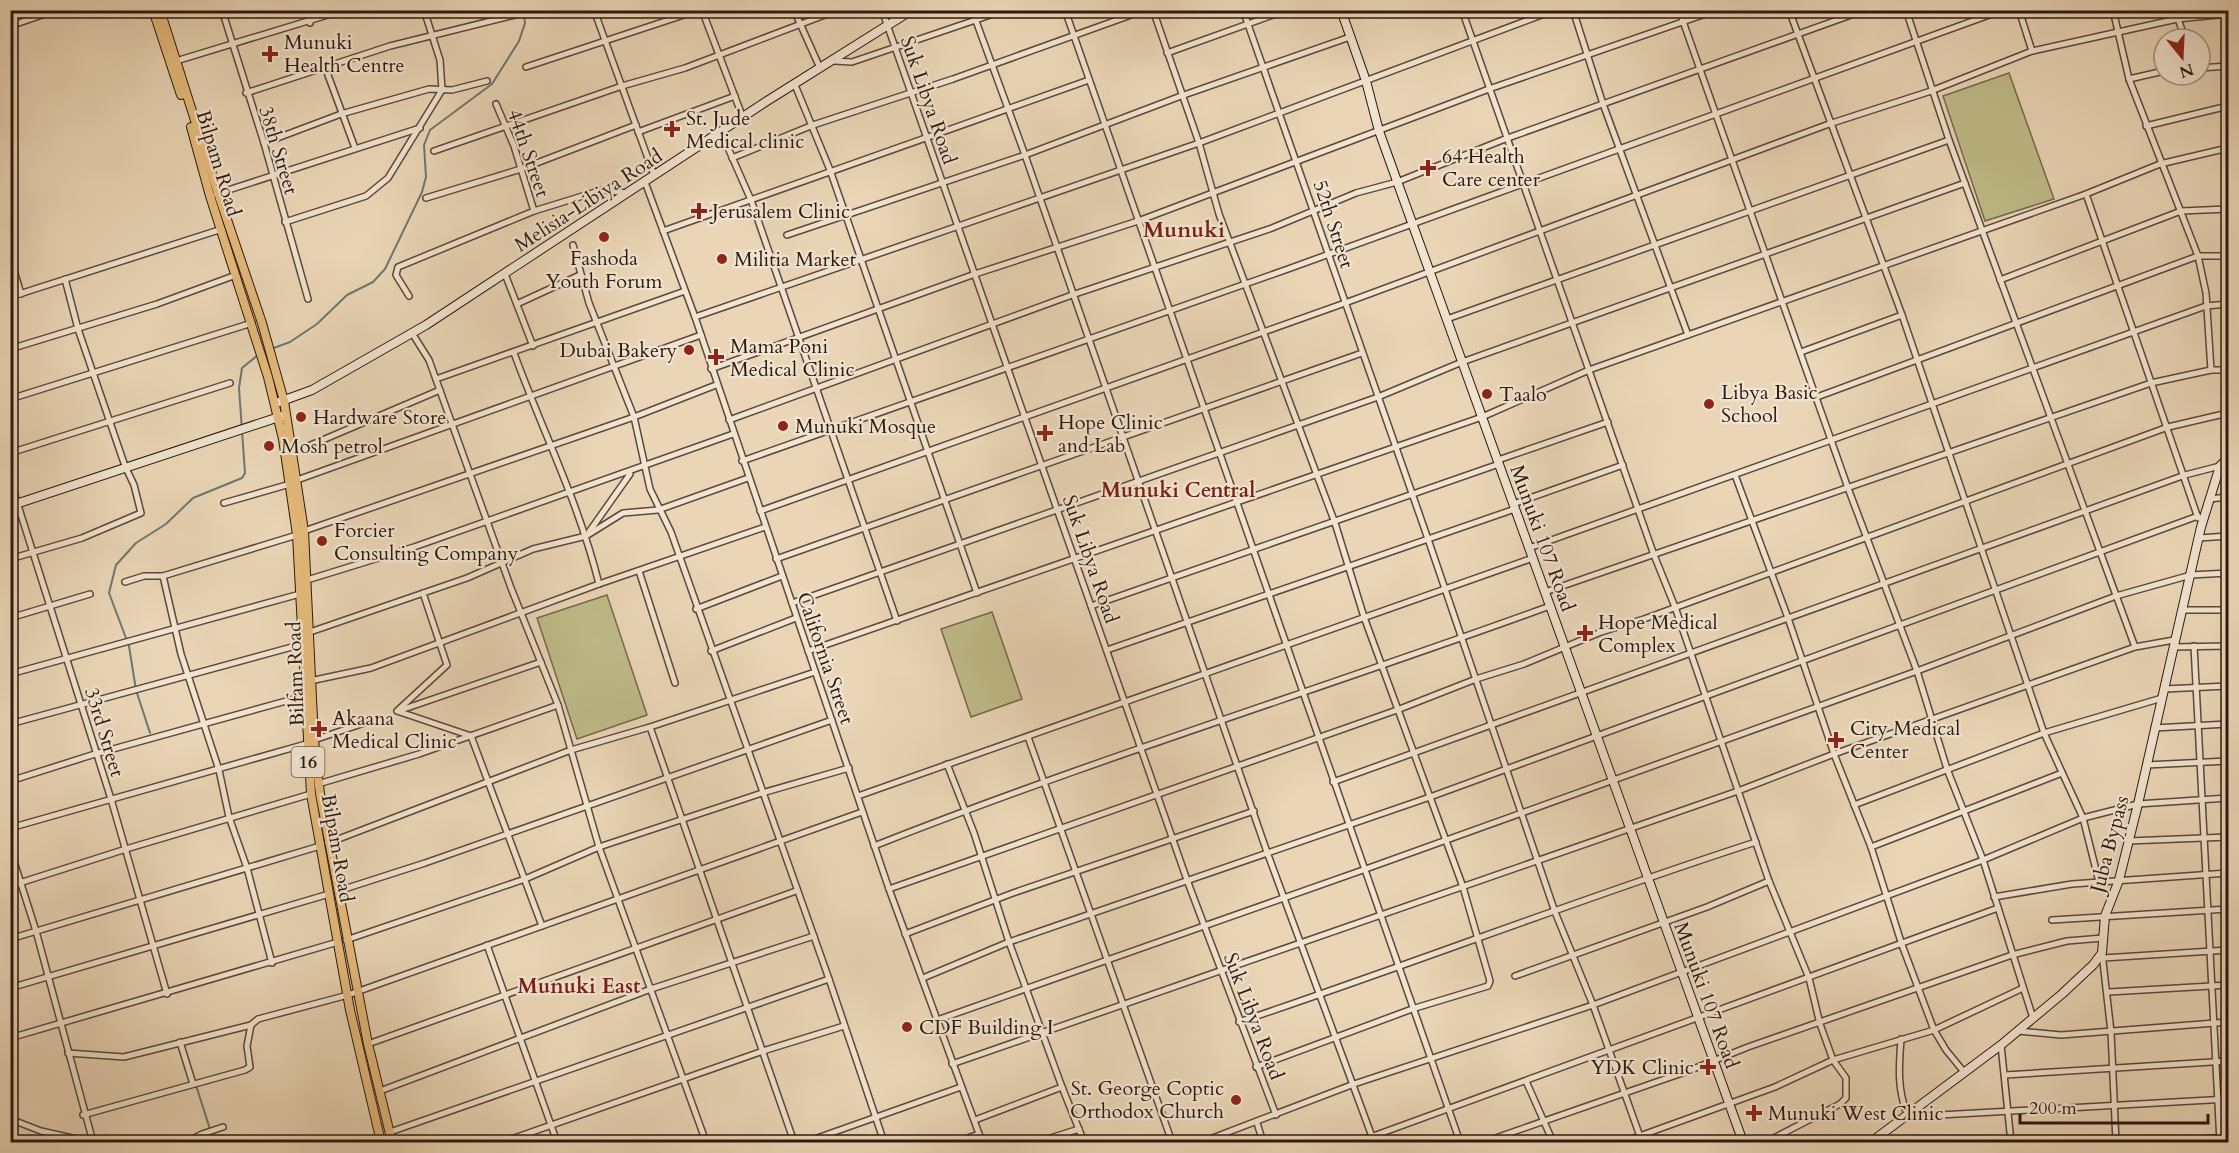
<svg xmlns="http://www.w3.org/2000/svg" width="2239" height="1153" font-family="Cardo,serif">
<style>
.green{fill:#bfbc89;stroke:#766a4c;stroke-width:1.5}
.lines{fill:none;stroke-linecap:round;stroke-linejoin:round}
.stream{stroke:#6d7873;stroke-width:2}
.street-casing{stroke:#5c483a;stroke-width:8}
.secondary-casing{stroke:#2c1810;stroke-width:10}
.primary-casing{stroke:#2c1810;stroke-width:10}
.street{stroke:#f1e4d0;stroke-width:5}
.secondary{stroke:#f1e4d0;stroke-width:8}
.primary{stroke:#e5bb7c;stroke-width:8}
.poi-dot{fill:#8f2418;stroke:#f1e4d0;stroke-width:2}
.labels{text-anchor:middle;stroke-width:4.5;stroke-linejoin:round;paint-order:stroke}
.shield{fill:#f1e4d0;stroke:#67554a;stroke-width:1.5}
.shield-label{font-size:18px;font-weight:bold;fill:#2c1810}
.poi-label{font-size:20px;fill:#2c1810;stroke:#f1e4d0;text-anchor:start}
.street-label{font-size:20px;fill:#2c1810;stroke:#f1e4d0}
.neighbourhood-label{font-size:21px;font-weight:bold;fill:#7a1f14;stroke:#f1e4d0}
.quarter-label{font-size:22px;font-weight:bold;fill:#7a1f14;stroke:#f1e4d0}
</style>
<rect width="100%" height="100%" fill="#ead6b7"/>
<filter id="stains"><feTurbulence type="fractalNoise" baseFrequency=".00333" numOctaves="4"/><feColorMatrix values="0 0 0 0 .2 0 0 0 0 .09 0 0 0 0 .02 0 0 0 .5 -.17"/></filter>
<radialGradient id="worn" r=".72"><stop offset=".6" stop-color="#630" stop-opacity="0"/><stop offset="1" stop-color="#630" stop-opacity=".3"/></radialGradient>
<!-- green -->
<g class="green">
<path d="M2009,73l45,126 -69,22 -42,-125z"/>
<path d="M607,595l40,120 -70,24 -40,-121z"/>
<path d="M992,612l30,87 -51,18 -30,-88z"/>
</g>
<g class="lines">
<!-- stream -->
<g class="stream">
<path d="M271,349l19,-7 27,-18 30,-29 26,-13 12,-13 37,-77 4,-15 -2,-32 6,-15 62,-46 27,-43 6,-18 -2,-13"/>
<path d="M150,733l-14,-43 -7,-44 -20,-53 7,-28 20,-22 30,-19 27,-26 49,-20 3,-5 -6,-85 3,-20 16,-13"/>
<path d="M188,1060l26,82"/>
</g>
<!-- street casing -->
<g class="street-casing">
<g id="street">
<path d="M222,10l42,133 44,156"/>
<path d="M308,10l2,13"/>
<path d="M594,10l60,165"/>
<path d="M702,10l41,108"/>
<path d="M794,10l26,58"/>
<path d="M882,10l305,870 89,235"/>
<path d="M972,10l53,145 242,697 107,290"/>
<path d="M1065,10l395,1132"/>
<path d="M1153,10l46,133 20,71 116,309 29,94 99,270 27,94 -2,5 -76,23 -156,58"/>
<path d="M1243,10l185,529 127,373 38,93 49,137"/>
<path d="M1462,10l192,545 21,52 94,274 40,97 11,46 13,36 13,18v20l-6,6 -74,38"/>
<path d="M1573,10l30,94 85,231"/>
<path d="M1679,10l169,478 69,183 30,98 36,91 50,158"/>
<path d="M1789,10l113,305 142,418 39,85 16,64"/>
<path d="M1906,10l43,130 186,507"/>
<path d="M2019,10l13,41"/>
<path d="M2113,10l16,69 69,177 8,37 5,77"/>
<path d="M2175,10l10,29"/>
<path d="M10,26l47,-16"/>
<path d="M1167,53l120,-43"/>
<path d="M176,61l168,-51"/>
<path d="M834,61l18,1 153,-52"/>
<path d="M325,67l30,81"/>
<path d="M526,67l173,-57"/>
<path d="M2200,68l28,-2"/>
<path d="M2129,79l35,-8"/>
<path d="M795,85l35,85 147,423"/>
<path d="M246,93l144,-47 129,-32"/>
<path d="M496,104l18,42 20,65"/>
<path d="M2146,126l82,-20"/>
<path d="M638,132l97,-36"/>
<path d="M721,132l30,68 146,421"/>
<path d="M264,143l77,-29 88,-25 23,1 35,-9"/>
<path d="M434,151l188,-65 63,-18 153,-58"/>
<path d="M732,158l81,-33 140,-46 192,-69"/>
<path d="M645,182l50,135 194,572 93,253"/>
<path d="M216,194l204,-66"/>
<path d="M2086,194l112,324"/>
<path d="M426,198l95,-29 115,-44"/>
<path d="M285,222l81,-26 22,-18 54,-88 -2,-30 -16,-50"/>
<path d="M663,231l426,-151"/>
<path d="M787,235l238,-80 156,-59 169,-59"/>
<path d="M573,245l16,58 45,114 16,72 21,43 158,447 55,163"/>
<path d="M10,257l11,37"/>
<path d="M505,274l28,72"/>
<path d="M2000,280l181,-69 47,-2"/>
<path d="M409,296l-13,-21 2,-8 136,-56 68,-21 25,3"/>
<path d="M10,297l212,-68"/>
<path d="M519,303l61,-28"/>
<path d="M695,317l504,-174 356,-133"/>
<path d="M1447,319l502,-179"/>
<path d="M412,333l17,27 82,228 47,117 41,142 107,295"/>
<path d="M10,349l147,-45 79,-29"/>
<path d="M1801,352l101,-37"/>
<path d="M514,353c28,77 65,150 85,231"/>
<path d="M711,369l264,-95 163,-53 351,-132 228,-79"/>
<path d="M436,379l249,-88"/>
<path d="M1817,397l381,-141h30"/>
<path d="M10,399l242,-76"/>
<path d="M729,420l343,-125 200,-67 84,-35 41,-11 108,-43 360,-129"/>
<path d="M10,453l220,-70"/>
<path d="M292,453l148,-63"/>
<path d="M1498,460l110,-38"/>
<path d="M742,461l546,-192 715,-259"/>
<path d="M1735,475l53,143 46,136 37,93 31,98 32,85 12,20 18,22"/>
<path d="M10,480l101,319 56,195"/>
<path d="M297,480l404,-145"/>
<path d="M2209,499l19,-2"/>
<path d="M224,503l66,-19"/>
<path d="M1513,504l110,-39"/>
<path d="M760,511l585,-208 484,-179 102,-33 101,-40 145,-32 51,-5"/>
<path d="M304,531l330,-114 82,-32"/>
<path d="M589,532l41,-58"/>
<path d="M2199,538l29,-2"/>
<path d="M1529,548l677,-242 22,-2"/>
<path d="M10,559l72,-21 59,-25 -7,-28 -9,-19 -47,-137 -13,-50"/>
<path d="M776,559l586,-206"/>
<path d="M639,571l36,112"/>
<path d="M163,576l18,78 38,116 10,47 18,51 25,95"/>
<path d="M307,580l107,-33 319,-113"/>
<path d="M125,582l19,-6h19l134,-41"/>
<path d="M1545,592l606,-209 60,-13h17"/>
<path d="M423,593l24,72 -50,46 74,25 71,190"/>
<path d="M792,603l586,-206 84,-35 503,-179"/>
<path d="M1091,606l408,-142"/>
<path d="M696,609l86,-33"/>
<path d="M2183,610h45"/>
<path d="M10,618l80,-24"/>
<path d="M310,632l157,-54 66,-29 53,-13 37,-23 35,-3 90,-32"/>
<path d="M2194,646l26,496"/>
<path d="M2173,647l55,-1"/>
<path d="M1107,650l408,-141"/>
<path d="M711,651l85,-33"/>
<path d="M808,651l674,-234 107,-47 497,-176 74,-30 68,-16"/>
<path d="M10,674l290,-80"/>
<path d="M310,681l61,-13 228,-84 166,-57"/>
<path d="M2164,689l64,-3"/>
<path d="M401,710l140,-48"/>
<path d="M10,724l293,-80"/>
<path d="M650,727l144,415"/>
<path d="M2154,728l74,-4"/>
<path d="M1028,737l144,405"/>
<path d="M314,740l59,-20"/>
<path d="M947,764l27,69 35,109 53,145 22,55"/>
<path d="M2146,765l82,-4"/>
<path d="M10,781l85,-27 213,-59"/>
<path d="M1333,782l852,-307 35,-9"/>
<path d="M318,784l101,-30 139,-49"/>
<path d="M858,796l675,-238"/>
<path d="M1854,805l190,-72 118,-35"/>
<path d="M10,828l296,-84"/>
<path d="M2128,841l100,-4"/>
<path d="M328,843l243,-93 79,-23 165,-55"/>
<path d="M874,846c223,-88 451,-158 676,-240"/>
<path d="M1871,847l191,-74"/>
<path d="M10,849l26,82 57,211"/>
<path d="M10,886l116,-37 185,-55"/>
<path d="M889,889l508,-179 79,-31 48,-15 77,-32 43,-13 524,-192 60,-14"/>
<path d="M338,891l87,-28 407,-143"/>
<path d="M1994,897l78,-13 156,-11"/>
<path d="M2052,920l176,-11"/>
<path d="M905,934l108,-41 241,-82"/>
<path d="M10,939l310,-93"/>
<path d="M346,940l179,-61 74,-32 163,-54 87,-25"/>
<path d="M487,945l70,197"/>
<path d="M2102,953l9,79 5,110"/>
<path d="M2103,958l125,-8"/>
<path d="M1515,976l192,-69 62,-26"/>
<path d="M923,978l86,-36 421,-145 768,-281"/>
<path d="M10,988l319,-94"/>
<path d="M2109,992l119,-7"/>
<path d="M937,1020l426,-150 554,-199 199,-75 75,-21 37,-2"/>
<path d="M1239,1022c173,-58 343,-124 517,-180"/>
<path d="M2018,1031l43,4 167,-13"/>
<path d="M10,1038l328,-96"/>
<path d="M1901,1039c-2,27 -4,49 6,75"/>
<path d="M180,1042l13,42"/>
<path d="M368,1044l428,-153"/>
<path d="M2001,1045l10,97"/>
<path d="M68,1053l56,4 127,-32"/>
<path d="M952,1064l786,-273 96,-37 301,-107 39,-7"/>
<path d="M2005,1075l223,-14"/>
<path d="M1526,1081l27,61"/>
<path d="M380,1091l271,-102 163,-53"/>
<path d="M83,1115l162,-45 5,-3 -3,-21 4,-21 7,-6 90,-24 514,-183"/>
<path d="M1904,1117l324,-18"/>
<path d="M10,1119l31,12 49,11"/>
<path d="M975,1120l87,-33"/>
<path d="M1257,1123l6,19"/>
<path d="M390,1132l439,-153"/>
<path d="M187,1142l15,-8 21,-7"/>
<path d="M503,1142l260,-91 81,-25"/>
<path d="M806,1142l155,-55"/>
<path d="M956,1142l23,-8"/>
<path d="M1038,1142l41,-13"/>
<path d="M1202,1142l152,-58 239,-79 390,-145 100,-42 55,-14 90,-6"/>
<path d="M1357,1142l641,-234"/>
<path d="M1484,1142l204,-71 60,-24 264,-92 55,-14 36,-3"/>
<path d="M1623,1142l152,-55 58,-27 101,-30 89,-42"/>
<path d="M2165,1142l63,-5"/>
</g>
</g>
<!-- secondary casing -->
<g class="secondary-casing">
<g id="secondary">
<path d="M1341,10l25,71 13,50 364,1011"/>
<path d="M279,402l33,-12 114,-65 341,-224 145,-91"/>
<path d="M10,506l272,-90"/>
<path d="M1871,1142l130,-97 61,-51 31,-29 9,-12 3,-37 14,-36 19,-76 63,-277 19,-61 8,-8"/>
</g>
</g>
<!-- primary casing -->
<g class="primary-casing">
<g id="primary">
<path d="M153,10l28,85"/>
<path d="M160,10l58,183 44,130 22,78 20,130 10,209 6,54 48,250 24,98"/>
<path d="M191,127l19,69 58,181 15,62 14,96 14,259 39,216 31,132"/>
</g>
</g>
<!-- street -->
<use href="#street" class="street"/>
<!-- secondary -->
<use href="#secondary" class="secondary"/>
<!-- primary -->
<use href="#primary" class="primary"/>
</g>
<!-- markers -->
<g class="poi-dot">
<path d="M267 45h6v6h6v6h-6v6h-6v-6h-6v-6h6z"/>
<path d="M669 120h6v6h6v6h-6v6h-6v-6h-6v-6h6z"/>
<path d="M1425 159h6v6h6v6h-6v6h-6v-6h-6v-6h6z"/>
<path d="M696 202h6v6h6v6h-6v6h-6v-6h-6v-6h6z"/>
<circle cx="604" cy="237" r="6"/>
<circle cx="722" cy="259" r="6"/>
<circle cx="689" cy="350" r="6"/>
<path d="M713 348h6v6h6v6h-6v6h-6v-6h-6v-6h6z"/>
<circle cx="1487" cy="394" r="6"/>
<circle cx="1709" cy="404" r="6"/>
<circle cx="301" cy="417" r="6"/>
<circle cx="783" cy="426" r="6"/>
<path d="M1042 424h6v6h6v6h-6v6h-6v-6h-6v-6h6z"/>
<circle cx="269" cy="446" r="6"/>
<circle cx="322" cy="541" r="6"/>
<path d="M1582 624h6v6h6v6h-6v6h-6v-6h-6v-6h6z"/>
<path d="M316 720h6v6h6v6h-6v6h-6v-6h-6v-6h6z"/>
<path d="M1833 731h6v6h6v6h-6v6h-6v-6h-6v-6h6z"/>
<circle cx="907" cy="1027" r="6"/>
<path d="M1705 1058h6v6h6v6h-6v6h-6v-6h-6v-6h6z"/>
<circle cx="1236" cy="1100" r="6"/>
<path d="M1751 1104h6v6h6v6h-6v6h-6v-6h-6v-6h6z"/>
</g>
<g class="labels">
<!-- shield labels -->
<rect class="shield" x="291.5" y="747" width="33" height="30" rx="4.5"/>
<g class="shield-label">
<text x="308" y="768">16</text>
</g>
<!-- poi labels -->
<g class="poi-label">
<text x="284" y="49">Munuki<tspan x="284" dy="23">Health Centre</tspan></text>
<text x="686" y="125">St. Jude<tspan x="686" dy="23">Medical clinic</tspan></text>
<text x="1442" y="163">64 Health<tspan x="1442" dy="23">Care center</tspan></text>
<text x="712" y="218">Jerusalem Clinic</text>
<text x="604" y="265" text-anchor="middle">Fashoda<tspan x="604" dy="23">Youth Forum</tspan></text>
<text x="734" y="266">Militia Market</text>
<text x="730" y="353">Mama Poni<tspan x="730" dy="23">Medical Clinic</tspan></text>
<text x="677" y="357" text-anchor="end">Dubai Bakery</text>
<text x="1721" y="399">Libya Basic<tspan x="1721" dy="23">School</tspan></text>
<text x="1499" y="401">Taalo</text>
<text x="313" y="424">Hardware Store</text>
<text x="1058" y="429">Hope Clinic<tspan x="1058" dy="23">and Lab</tspan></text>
<text x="795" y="433">Munuki Mosque</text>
<text x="281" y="453">Mosh petrol</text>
<text x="334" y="537">Forcier<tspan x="334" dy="23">Consulting Company</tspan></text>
<text x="1598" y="629">Hope Medical<tspan x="1598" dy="23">Complex</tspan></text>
<text x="332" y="725">Akaana<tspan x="332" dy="23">Medical Clinic</tspan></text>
<text x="1850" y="735">City Medical<tspan x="1850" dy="23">Center</tspan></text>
<text x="919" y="1034">CDF Building I</text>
<text x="1694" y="1074" text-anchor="end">YDK Clinic</text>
<text x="1224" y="1095" text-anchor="end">St. George Coptic<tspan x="1224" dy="23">Orthodox Church</tspan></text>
<text x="1768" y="1120">Munuki West Clinic</text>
</g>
<!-- street labels -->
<g class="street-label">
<text transform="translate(929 100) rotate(71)" y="7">Suk Libya Road</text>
<text transform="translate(279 150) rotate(73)" y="7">38th Street</text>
<text transform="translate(529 153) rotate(71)" y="7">44th Street</text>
<text transform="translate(219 163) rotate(73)" y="7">Bilpam Road</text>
<text transform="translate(588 200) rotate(-33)" y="7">Melisia-Libiya Road</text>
<text transform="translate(1334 224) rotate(72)" y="7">52th Street</text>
<text transform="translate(1543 538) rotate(70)" y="7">Munuki 107 Road</text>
<text transform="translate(1091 559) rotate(71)" y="7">Suk Libya Road</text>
<text transform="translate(826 658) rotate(71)" y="7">California Street</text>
<text transform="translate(295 674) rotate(-92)" y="7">Bilfam Road</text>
<text transform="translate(105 732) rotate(73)" y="7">33rd Street</text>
<text transform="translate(2109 844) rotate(-75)" y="7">Juba Bypass</text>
<text transform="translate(338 848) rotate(80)" y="7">Bilpam Road</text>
<text transform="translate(1707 995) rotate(70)" y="7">Munuki 107 Road</text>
<text transform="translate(1254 1016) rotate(69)" y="7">Suk Libya Road</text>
</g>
<!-- neighbourhood labels -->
<g class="neighbourhood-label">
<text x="1178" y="497">Munuki Central</text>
<text x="579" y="993">Munuki East</text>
</g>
<!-- quarter labels -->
<g class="quarter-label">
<text x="1184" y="237">Munuki</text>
</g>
</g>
<!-- margin -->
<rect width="2239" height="1153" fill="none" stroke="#ead6b7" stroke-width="36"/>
<rect x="12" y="12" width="2215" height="1129" fill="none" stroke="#2c1810" stroke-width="3"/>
<rect x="18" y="18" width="2203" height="1117" fill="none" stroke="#2c1810" stroke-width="1.5"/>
<!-- north arrow -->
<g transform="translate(2182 57) rotate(162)"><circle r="28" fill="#f1e4d0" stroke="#a29283" stroke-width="1.5"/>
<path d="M0-4.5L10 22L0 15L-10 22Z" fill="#8f2418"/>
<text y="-9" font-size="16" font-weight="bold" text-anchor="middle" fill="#2c1810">N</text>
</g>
<!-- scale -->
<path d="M2020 1114v9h188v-9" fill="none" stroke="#2c1810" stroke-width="3"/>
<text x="2029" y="1114" font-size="18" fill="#2c1810" stroke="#f1e4d0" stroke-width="4.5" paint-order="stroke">200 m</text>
<rect width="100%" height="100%" filter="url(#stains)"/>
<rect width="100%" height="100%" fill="url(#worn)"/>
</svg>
